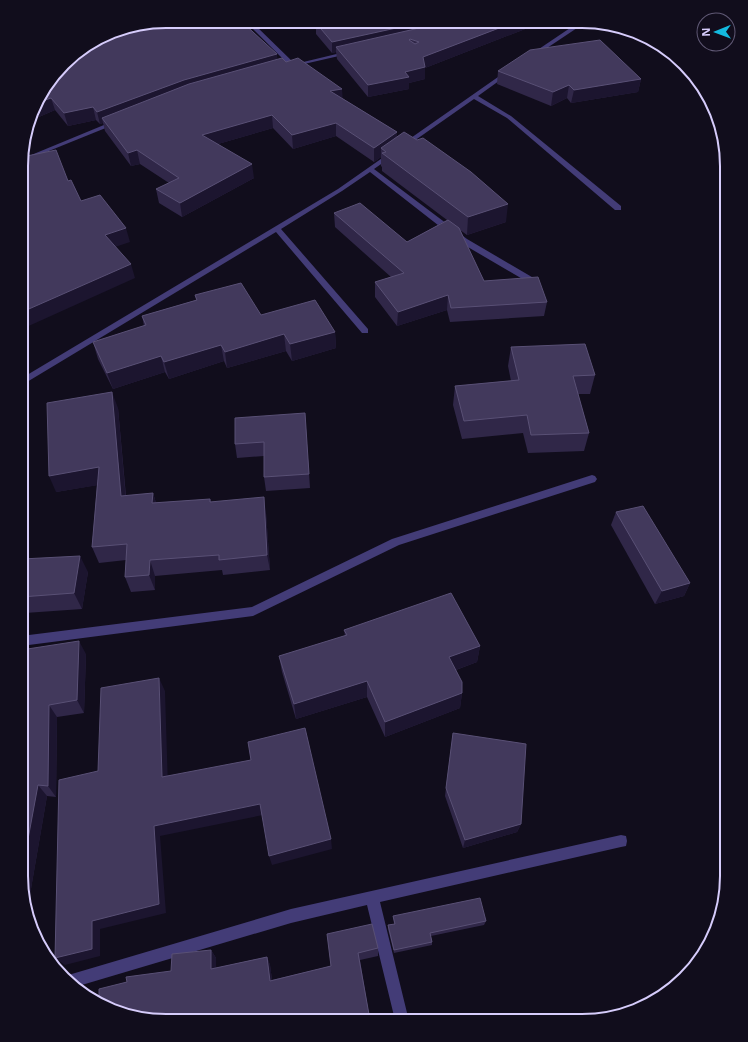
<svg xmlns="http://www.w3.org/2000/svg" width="748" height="1042" font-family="'Open Sans',sans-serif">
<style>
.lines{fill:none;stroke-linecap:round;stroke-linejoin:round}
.minor{fill:#433c77;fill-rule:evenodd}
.wall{fill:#302748}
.shaded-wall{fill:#1c152f}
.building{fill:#42395c;stroke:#595075;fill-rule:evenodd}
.rim{fill:none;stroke:#d6ccfb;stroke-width:2}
</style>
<rect width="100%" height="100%" fill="#110d1c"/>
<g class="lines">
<!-- minor -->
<g class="minor">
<path d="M245,21h6l44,43 54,-13 3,2 -61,14z"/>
<path d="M579,22h7l-51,34 -5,-1z"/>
<path d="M508,70l3,2 -1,1 -32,23 33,20 110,90v4h-6l-108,-92 -33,-19 -100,70 93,70 70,41v4h-6l-70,-41 -91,-71 -28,19 -61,38 87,100v4h-6l-86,-101 -254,153v-7l316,-189z"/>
<path d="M116,120l3,2 -1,1 -89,36 -5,-1z"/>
<path d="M592,475l3,1 2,3 -2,3 -196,63 -146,71 -232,30v-10l231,-29 140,-68z"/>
<path d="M621,835l5,1 1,5 -1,5 -5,1 -241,55 29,119 -14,-1 -28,-115 -76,18 -216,64 -10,-11 226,-67z"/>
</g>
</g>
<!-- wall -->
<g class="wall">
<path d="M166,21l111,39 9,2 56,36 55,34v5l109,85 -39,13 -7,-5 24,51 63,21 -3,14 -94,6 -3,-12 -50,16 -22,-29v-15l16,-5 -56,-50 -1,-14 73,29 40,-22 -65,-49v-4l-1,-1v-9l-7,5 -38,-26 -43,13 -20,-21 -55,16 36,34 -72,39 -23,-14 -3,-14 13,-6 -29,-19 -9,2 -26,-35 -2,-8 -3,1 -4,-4 -28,6 -13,-16 -23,10 8,-26 79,-65z"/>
<path d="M455,22h88l-118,46v11l-16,4v6l-41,8 -31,-38 -1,-7 -4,1 -16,-19v-11h137z"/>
<path d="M498,71l143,8 -3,13 -67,11 -4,-5 -16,8 -54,-22z"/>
<path d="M195,295l66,20 74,17 1,16 -44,13 -6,-10 -59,17 -3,-7 -55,18 -4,-7 -52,17 -15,-30 -5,-17 51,-16 -2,-10 54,-16z"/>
<path d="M511,347l84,28 -5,19h-12l11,39 -5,18 -56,2 -5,-20 -61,6 -9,-34 2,-19 56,-5 -3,-15z"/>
<path d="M118,408l8,88 27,-3 3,10 54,-4 1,3 55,11 4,57 -47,5 -1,-5 -67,6v14l-24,2 -6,-15 1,-17 -27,3 -7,-16 5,-62 -41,7z"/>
<path d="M305,413l5,75 -44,3 -2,-14v-21l-27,2 -2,-14z"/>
<path d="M616,512l74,71 -6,13 -29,8 -44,-79z"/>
<path d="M22,559l66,13 -6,37 -57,4 -4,-5z"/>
<path d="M344,630l136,16 -3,16 -21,8 6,23 -2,15 -75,29 -18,-40 -71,22 -14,-47 -3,-16 66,-20z"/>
<path d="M21,650l65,4 -2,59 -27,4 -1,80 -9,-1 -19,110 -7,-30z"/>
<path d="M453,733l68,91 -4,8 -54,16 -18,-52z"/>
<path d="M393,916l93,5 -2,4 -53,11 1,6v3l-38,8 -6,-24v-4l6,-1z"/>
<path d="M327,934l51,14v8l-18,4 10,60 -199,-49 40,-21 5,8v10l51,-11 3,8 2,15 59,-14z"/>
</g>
<!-- shaded-wall -->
<g class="shaded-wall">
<path d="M417,22h20l-97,29 -4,-4v5l-4,1v-11z"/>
<path d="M515,22h28l-118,46v11l-16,4v6l-41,8v-12l37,-13 18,-15z"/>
<path d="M277,54l1,12 -176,52 1,5 -3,1 -3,-12 87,-32z"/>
<path d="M641,79l-3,13 -67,11 3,-13z"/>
<path d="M569,85l-2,13 -16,8 2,-14z"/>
<path d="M342,89l1,13 -13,-11z"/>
<path d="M51,98l4,12 -23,10 5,-17z"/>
<path d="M93,107l3,13 -28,6 -4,-13z"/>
<path d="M272,115l1,13 -69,20 -2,-13z"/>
<path d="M336,123v13l-43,13 -1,-14z"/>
<path d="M397,132v14l-16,2v9l-7,5v-14z"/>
<path d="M137,150l3,14 -9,2 -3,-13z"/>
<path d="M252,164l2,14 -72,39 -2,-14z"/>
<path d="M508,204l-2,18 -39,13 1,-18z"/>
<path d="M126,228l4,14 -21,7 -4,-14z"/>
<path d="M131,264l4,14 -113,51v-17z"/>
<path d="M448,295l-1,15 -50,16 1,-14z"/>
<path d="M335,332l1,16 -44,13 -2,-17z"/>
<path d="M284,334l2,17 -59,17 -2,-16z"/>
<path d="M221,345l3,16 -55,18 -5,-17z"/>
<path d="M161,356l4,16 -52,17 -6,-16z"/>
<path d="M112,392l6,16 9,104 -6,-16z"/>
<path d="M99,467l6,17 -49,8 -7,-16z"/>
<path d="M153,493l5,16 -6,-6z"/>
<path d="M264,497l2,16 4,57 -3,-15z"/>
<path d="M22,502l4,8 -4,20z"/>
<path d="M80,556l8,16 -6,37 -8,-16z"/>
<path d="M150,560l5,16v14l-6,-15z"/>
<path d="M690,583l-6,13 -29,8 7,-13z"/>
<path d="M79,641l7,13 -2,59 -7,-13z"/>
<path d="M480,646l-3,16 -30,11 2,-16z"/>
<path d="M159,678l6,13 3,97 -6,-11z"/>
<path d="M367,681v16l-71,22 -2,-15z"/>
<path d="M462,693l-2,15 -75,29v-15z"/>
<path d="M49,705l8,12 -1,80 -8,-11z"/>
<path d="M38,785l9,11 -19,110 -7,-29z"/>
<path d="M260,804l3,11 -103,21 6,77 -66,16v27l-35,9 -10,-7 37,-37 62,-95z"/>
<path d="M521,824l-4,8 -54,16 2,-8z"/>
<path d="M331,839l1,10 -60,16 -3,-9z"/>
<path d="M211,950l5,8v19l-5,-8z"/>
<path d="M267,957l3,8 3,23 -3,-7z"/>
</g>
<!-- building -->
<g class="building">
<path d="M166,21h75l36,33 -93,26 -87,32 -4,-5 -29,6 -13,-15 -14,5 3,-9 31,-37 48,-28 3,-1 4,4h7l-1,-4 -1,-1z"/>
<path d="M327,21l90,1 -7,3 -78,17 -16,-19z"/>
<path d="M430,22h21l2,1 2,-1h60l-92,35 2,10 -20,5 4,5 -41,8 -32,-38 79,-18zM410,39l9,3 -4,2 -6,-4z"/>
<path d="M600,40l41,39 -67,11 -5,-5 -16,7 -55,-21 32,-21z"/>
<path d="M282,58l4,4 12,-4 44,31 -12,2 67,41 -23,16 -38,-25 -44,12 -20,-20 -70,20 50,29 -72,39 -24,-14 23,-11 -42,-28 -9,3 -26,-35 87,-34z"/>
<path d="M404,132l13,8 6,-2 48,34 37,32 -40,13 -86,-64 4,-1 -5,-4z"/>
<path d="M56,150l12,31 3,-1 10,21 19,-6 26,33 -21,7 26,29 -109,48v-155z"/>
<path d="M360,203l47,39 41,-22 11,8 25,53 54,-4 9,25 -96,6 -3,-13 -50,17 -23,-30 29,-9 -70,-60z"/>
<path d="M241,283l20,32 54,-15 20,32 -45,12 -6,-10 -59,18 -4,-7 -57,17 -3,-6 -54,17 -14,-31 53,-17 -4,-9 55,-16 -2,-5z"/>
<path d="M585,344l10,31 -22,1 16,57 -58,2 -4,-20 -63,6 -9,-35 64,-6 -8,-33z"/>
<path d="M112,392l9,104 32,-3 -1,10 58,-4v3l54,-5 3,58 -48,5v-5l-69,5 -1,15 -24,2 2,-33 -35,3 7,-80 -50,9 -2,-73z"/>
<path d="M305,413l4,61 -45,3v-35l-29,2v-26z"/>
<path d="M643,506l47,77 -28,8 -46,-79z"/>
<path d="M80,556l-6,37 -53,4 1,-38z"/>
<path d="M451,593l29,53 -31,11 13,25v11l-77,29 -18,-41 -73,23 -15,-48 68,-21 -3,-5z"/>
<path d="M79,641l-2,59 -28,5 -1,81 -10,-1 -17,92v-227z"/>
<path d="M159,678l3,99 89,-17 -3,-18 57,-14 26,111 -62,17 -9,-52 -106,22 5,78 -67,17v28l-37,9 4,-178 39,-9 3,-83z"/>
<path d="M453,733l73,11 -5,80 -56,16 -19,-52z"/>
<path d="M480,898l6,23 -56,12 2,9 -38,8 -6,-25 7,-1 -2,-8z"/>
<path d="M372,924l6,24 -20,5 12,67h-222l-49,-20v-11l28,-7 -1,-5 45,-6 1,-17 39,-4v19l56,-12 3,24 61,-15 -4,-32z"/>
</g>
<!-- crop -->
<path d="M0 0H748V1042H0ZM166 28H582A138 138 0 0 1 720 166V876A138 138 0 0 1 582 1014H166A138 138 0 0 1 28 876V166A138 138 0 0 1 166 28Z" fill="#110d1c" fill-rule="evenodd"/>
<path class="rim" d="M166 28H582A138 138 0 0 1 720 166V876A138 138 0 0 1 582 1014H166A138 138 0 0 1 28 876V166A138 138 0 0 1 166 28Z"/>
<!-- north arrow -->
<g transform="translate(716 32) rotate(269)"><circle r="19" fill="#110d1c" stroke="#605975"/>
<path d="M0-3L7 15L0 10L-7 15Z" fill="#14badf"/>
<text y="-6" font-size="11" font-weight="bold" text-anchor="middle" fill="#d6ccfb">N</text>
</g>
</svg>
